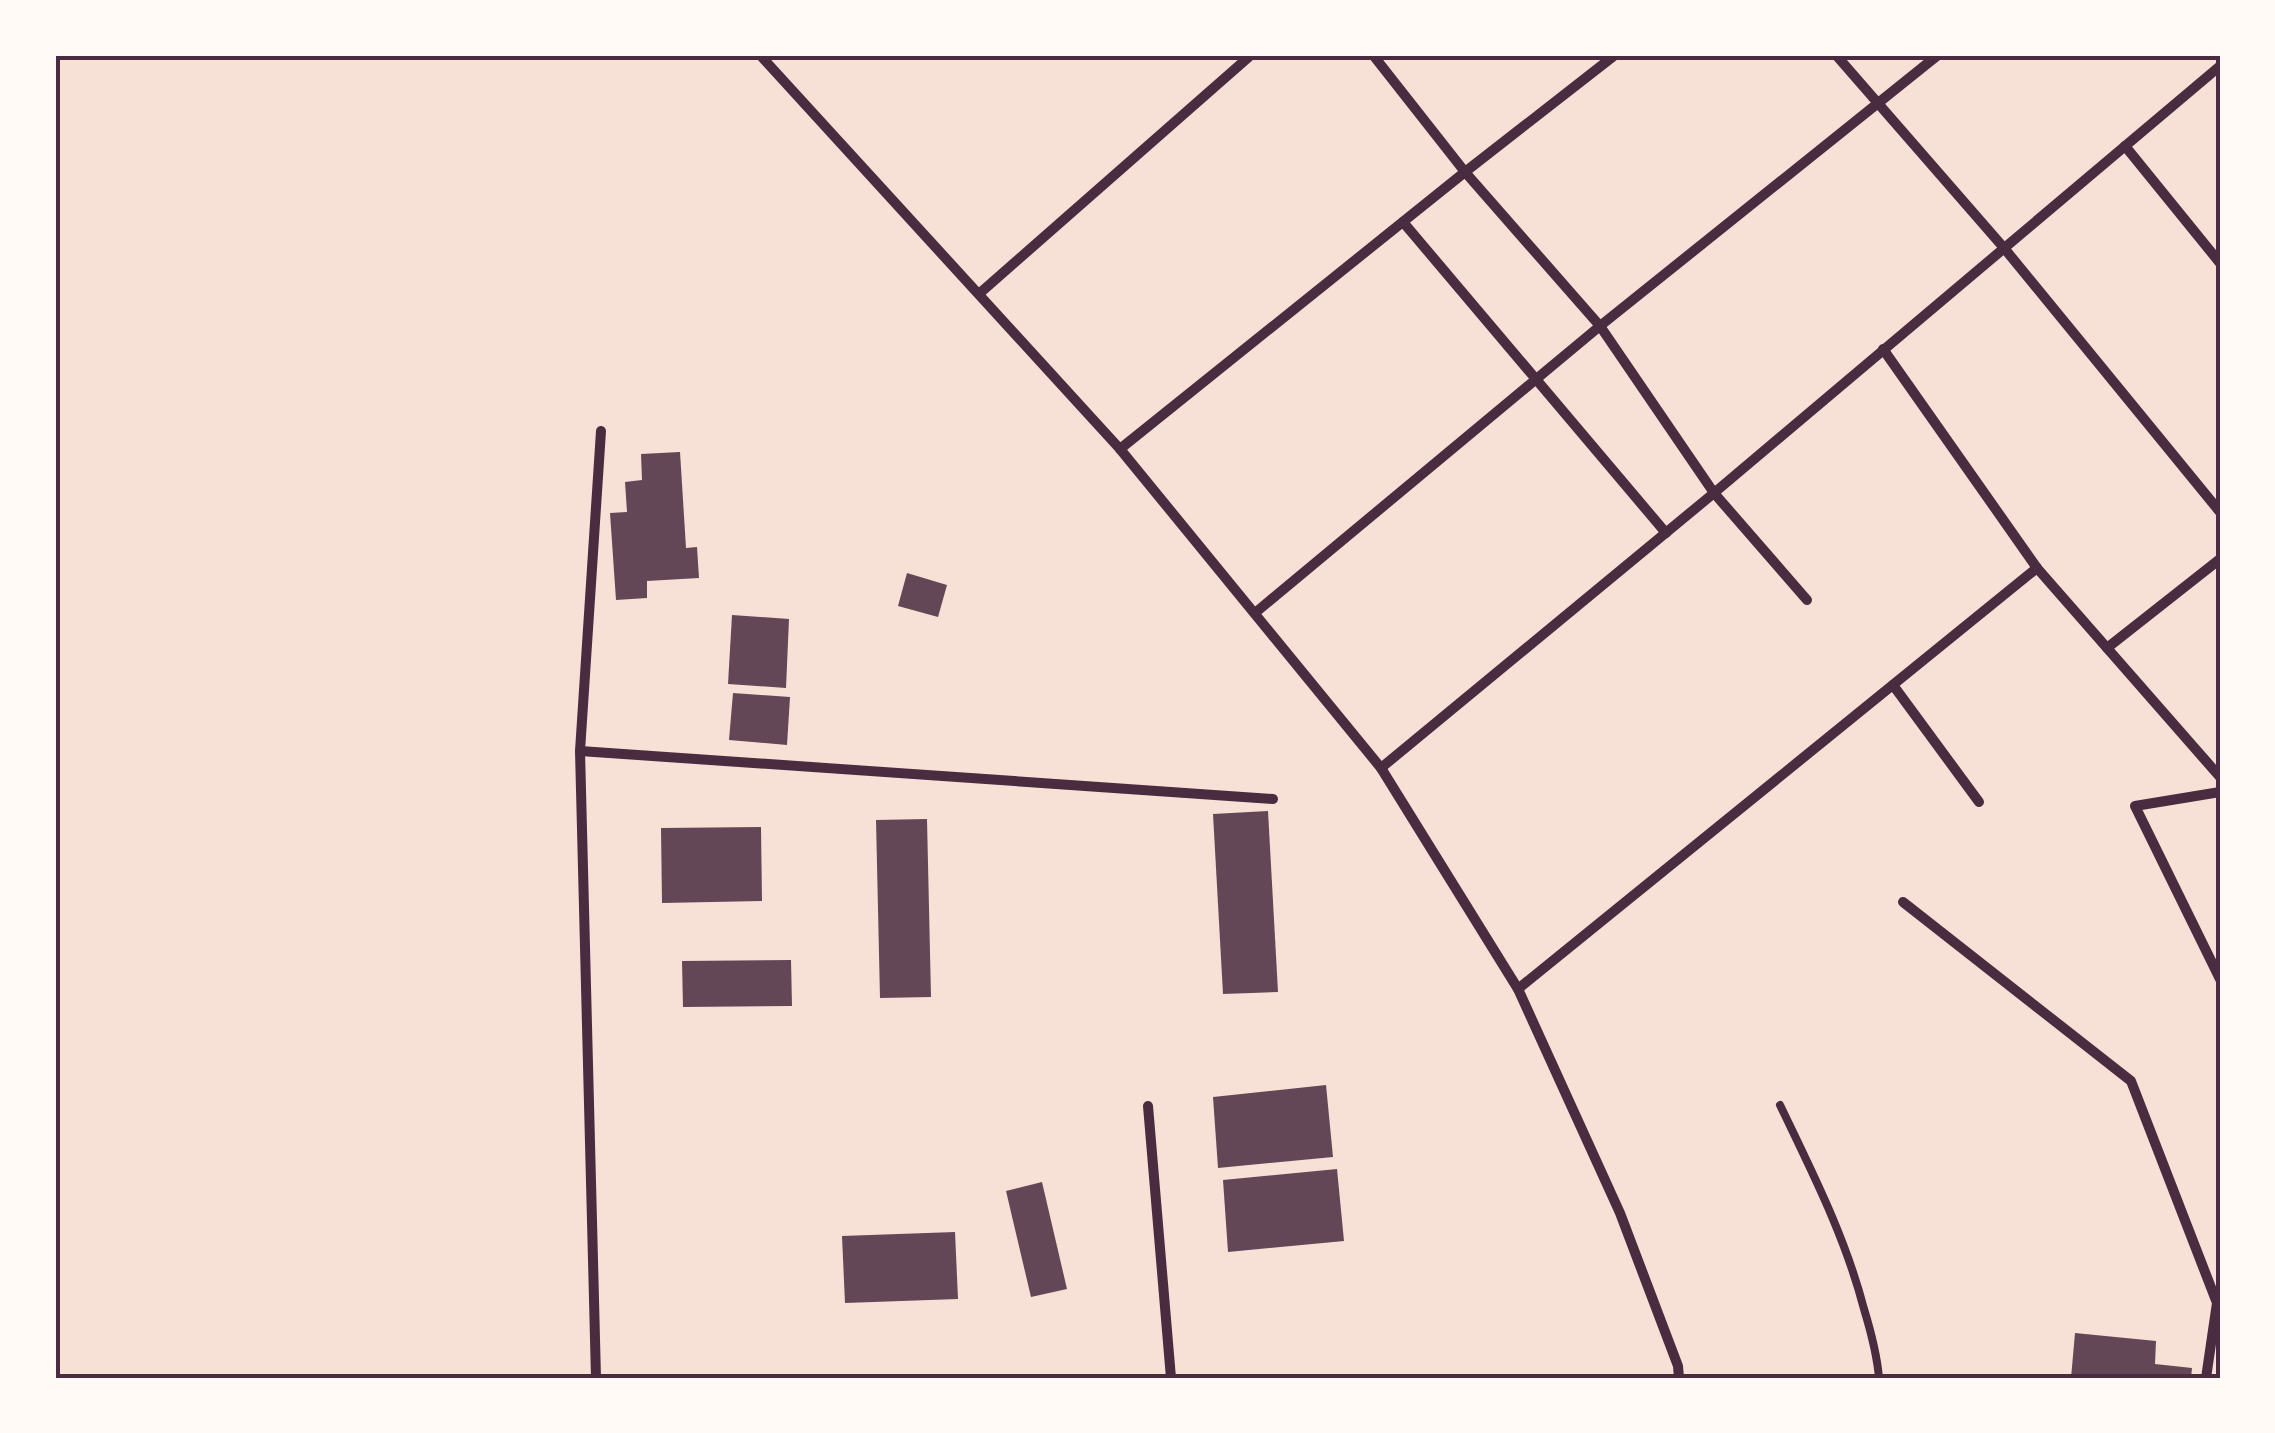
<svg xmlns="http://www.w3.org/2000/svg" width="2275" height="1433" font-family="Ubuntu,sans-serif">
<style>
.building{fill:#644757}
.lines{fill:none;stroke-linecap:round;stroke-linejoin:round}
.service{stroke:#4a2c40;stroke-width:8}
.minor{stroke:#4a2c40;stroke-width:10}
.neatline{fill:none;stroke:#4a2c40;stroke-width:4}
</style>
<rect width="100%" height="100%" fill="#f7e1d7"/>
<!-- building -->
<g class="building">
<path d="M680,452l6,96 11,-1 2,31 -52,3v17l-31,2 -6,-87 17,-1 -2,-30 17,-2 -1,-26z"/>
<path d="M907,573l40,12 -9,32 -40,-11z"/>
<path d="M732,615l57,4 -3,69 -58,-4z"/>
<path d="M733,693l57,4 -3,48 -58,-5z"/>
<path d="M1268,811l10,181 -55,2 -10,-180z"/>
<path d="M927,819l4,178 -51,1 -4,-178z"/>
<path d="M761,827l1,74 -100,2 -1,-75z"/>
<path d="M791,960l1,46 -109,1 -1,-46z"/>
<path d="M1326,1085l7,72 -115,11 -5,-71z"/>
<path d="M1337,1169l7,72 -116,11 -5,-72z"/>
<path d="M1042,1182l25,107 -36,8 -25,-106z"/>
<path d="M955,1232l3,67 -113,4 -3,-67z"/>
<path d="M2075,1333l81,8 -1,23 37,4 -1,10h-120z"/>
</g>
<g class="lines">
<!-- service -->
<path class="service" d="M1780,1105c32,67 65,131 84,204 7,23 13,45 15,69"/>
<!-- minor -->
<g class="minor">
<path d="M760,55l360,394 261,319 137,221 102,224 58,153 1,12"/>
<path d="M1373,55l92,117 135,154 114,167 93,107"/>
<path d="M1836,55l168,193 216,264"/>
<path d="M2125,146l95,117"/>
<path d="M1403,222l263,311"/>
<path d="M980,293l271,-238"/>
<path d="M1883,349l154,219 183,209"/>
<path d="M1120,449l345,-277 150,-117"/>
<path d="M1255,613l345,-287 338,-271"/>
<path d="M2107,648l113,-89"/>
<path d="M1893,685l86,117"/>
<path d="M580,751l693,48"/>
<path d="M1381,768l333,-275 506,-427"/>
<path d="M2220,792l-85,14 85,173"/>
<path d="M1903,902l228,179 86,222 -11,75"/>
<path d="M1518,989l519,-421"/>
<path d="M1148,1106l23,272"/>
<path d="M596,1378l-16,-627 21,-320"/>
</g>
</g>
<!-- border -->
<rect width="2275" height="1433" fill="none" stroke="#fffaf5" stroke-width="115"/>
<rect x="58" y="58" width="2160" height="1318" class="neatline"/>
</svg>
